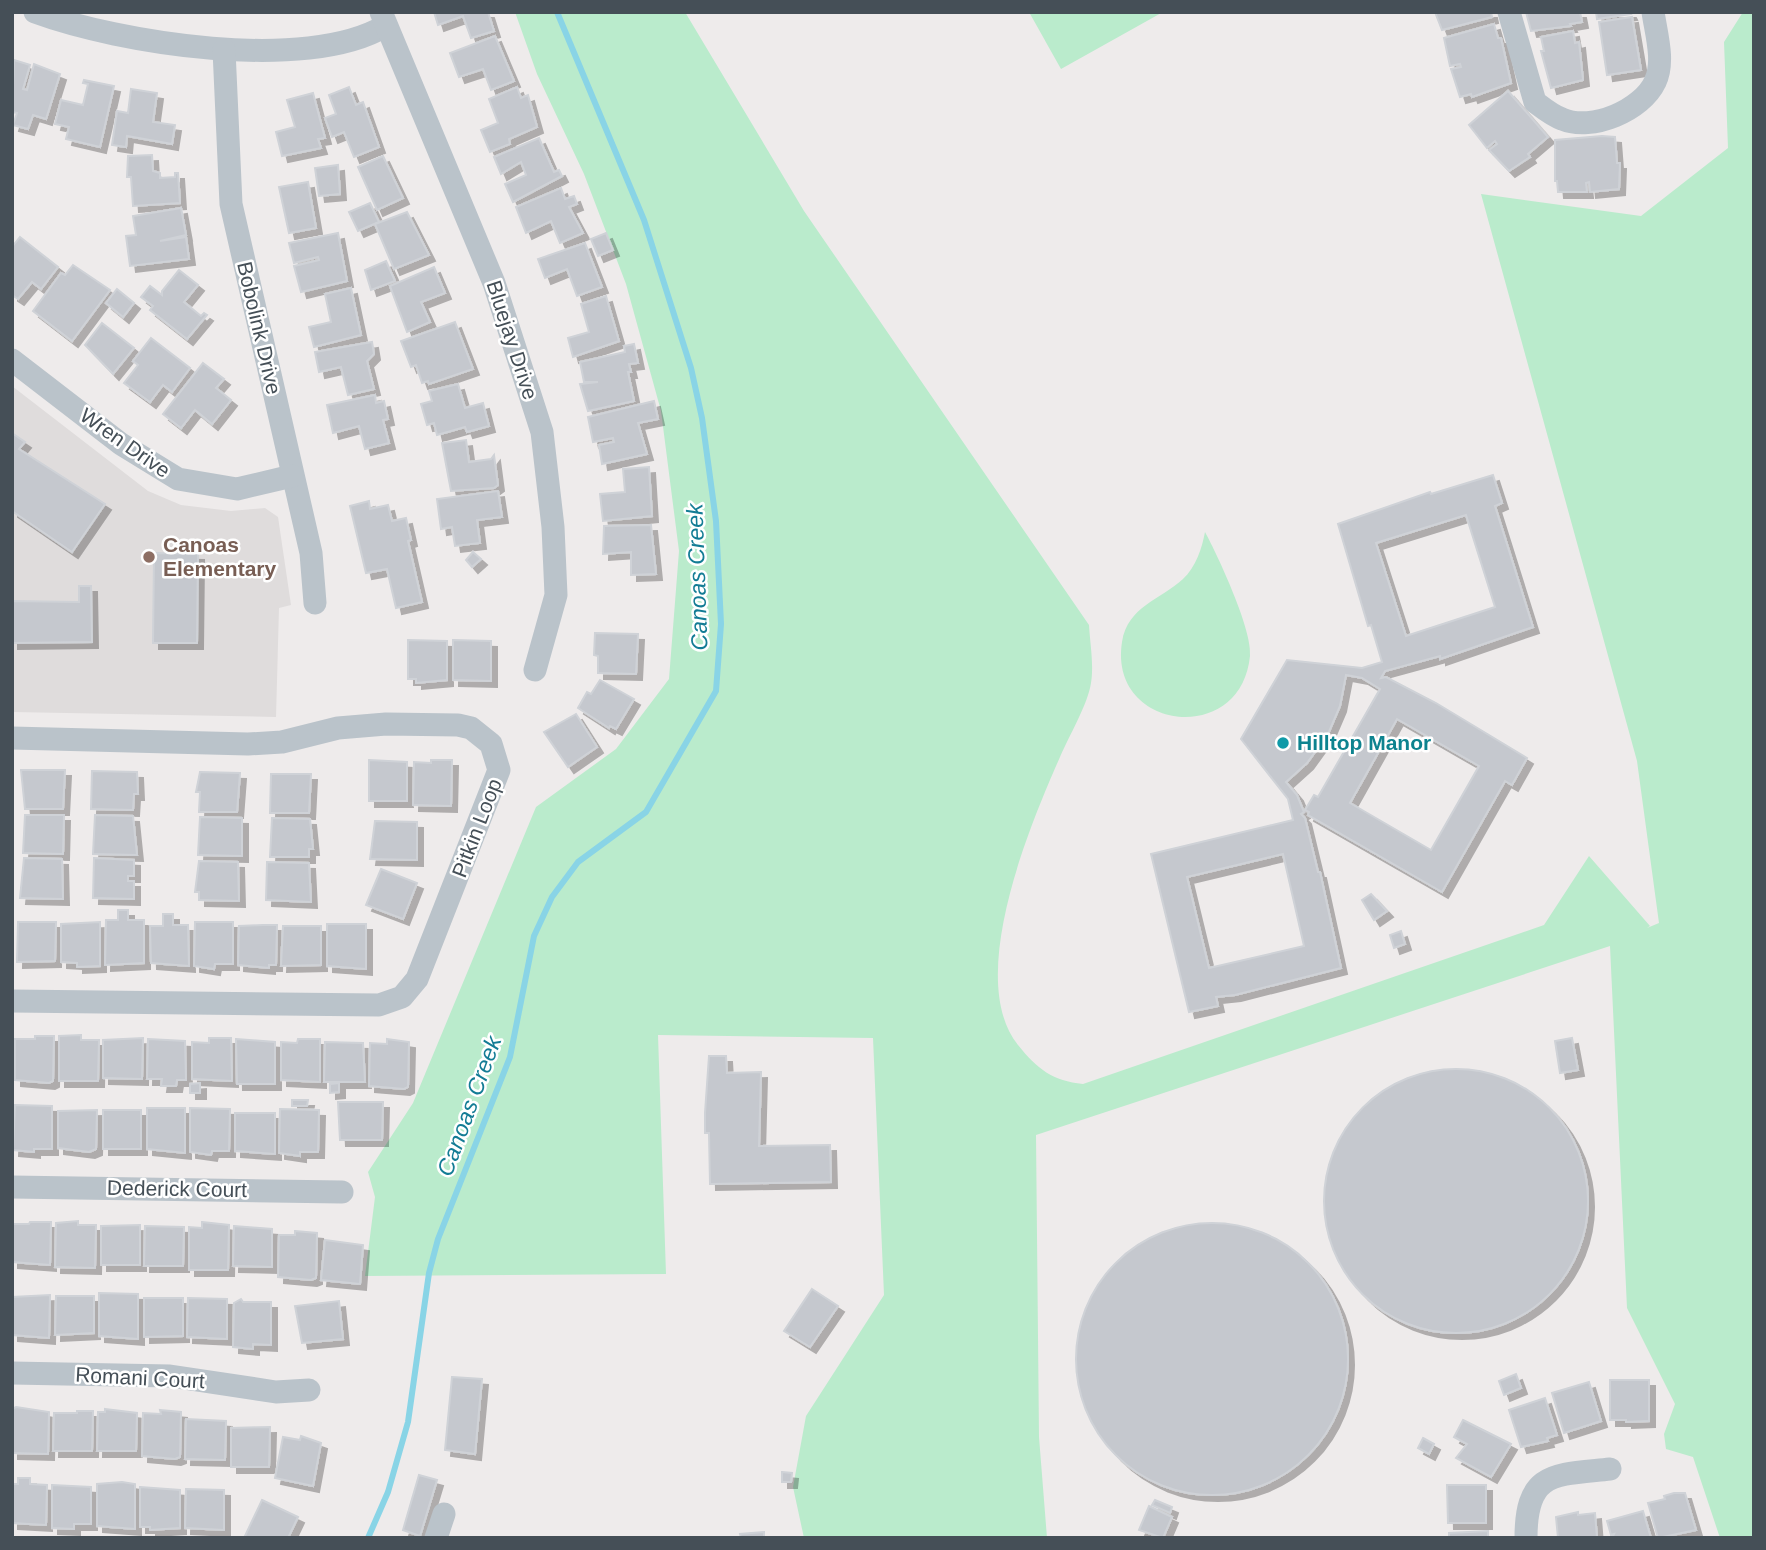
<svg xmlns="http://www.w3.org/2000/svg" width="1766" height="1550" font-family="Arial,sans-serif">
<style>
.education{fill:#dfdcdc}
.green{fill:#baebcc}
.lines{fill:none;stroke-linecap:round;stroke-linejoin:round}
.stream{stroke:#89d4e6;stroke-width:6}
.building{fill:#c5c8ce;stroke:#cfd2d7;stroke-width:2;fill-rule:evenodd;filter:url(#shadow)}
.minor{stroke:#bac3ca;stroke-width:23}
.education-dot{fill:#8d6e63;stroke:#fff;stroke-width:2.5}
.culture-dot{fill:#0f9aa8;stroke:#fff;stroke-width:2.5}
.labels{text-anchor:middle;stroke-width:5;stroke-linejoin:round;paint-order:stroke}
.street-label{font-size:21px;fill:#454f57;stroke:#fff}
.education-label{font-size:21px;font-weight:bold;fill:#785e54;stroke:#fff;text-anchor:start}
.culture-label{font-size:21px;font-weight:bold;fill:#0d838f;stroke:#fff;text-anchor:start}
.water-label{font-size:23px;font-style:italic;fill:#137c95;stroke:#fff}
</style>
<defs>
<filter id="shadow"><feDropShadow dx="6" dy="6" stdDeviation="0" flood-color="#0004"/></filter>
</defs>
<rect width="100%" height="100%" fill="#eeebeb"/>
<!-- education -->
<path class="education" d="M12,386l136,105 33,14 50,6 34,-3 13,9 13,88 -12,3 -3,109 -264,-5z"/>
<!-- green -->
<g class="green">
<path d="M515,12h170l119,199 285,414c1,18 5,40 2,58 -3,21 -22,53 -31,74 -30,68 -95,222 -42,288 19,24 35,36 65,39l461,-159 45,-69 61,70 -3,2 12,-5 -22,-162 -156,-567 160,22 87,-68 -4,-106 19,-30h11v1526h-34l-27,-81 -27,-8 -2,-15 11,-30 -48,-96 -17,-362 -574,189 3,302 8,101h-243l-11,-51 13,-71 78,-121 -11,-257 -215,-3 8,239 -301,2 10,-79 -7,-25 45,-69 123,-296 80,-58 53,-70 10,-128 -18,-140 -35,-127 -42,-110 -47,-100z"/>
<path d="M1029,12h134l-102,57z"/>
<path d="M1205,532c13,24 48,99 45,124 -9,91 -142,75 -128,-14 6,-36 38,-42 61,-63 13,-12 19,-31 22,-47z"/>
</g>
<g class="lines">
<!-- stream -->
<path class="stream" d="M368,1538l20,-46 20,-70 21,-149 9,-34 72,-182 24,-121 18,-39 26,-35 68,-50 70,-121 5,-67 -5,-103 -14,-103 -11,-50 -47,-148 -87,-208"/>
</g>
<!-- building -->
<g class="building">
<path d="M434,12h54l6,19 -23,7 -8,-22 -25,9z"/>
<path d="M1435,12h56l1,5 -50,13z"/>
<path d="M1526,12h54l2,10 -12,2 1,2 -40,5z"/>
<path d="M1596,12h34l1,2 -34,5z"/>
<path d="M1632,17l9,53 -34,5 -8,-53z"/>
<path d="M1494,24l4,14h3l10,45 -39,14 -1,-3 -11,3 -9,-28 10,-2 -1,-3 -10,2 -6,-28z"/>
<path d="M1573,31l2,12 4,-1 4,38 -32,8 -10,-37h3l-3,-14z"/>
<path d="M495,36l19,45 -23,9 -8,-21 -24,8 -9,-24z"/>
<path d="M14,60l16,5 -7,24 4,1 7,-26 26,10 -14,45 -13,-4 -5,14 -15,-4 4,-12 -5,-1z"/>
<path d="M84,80l30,6 -14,61 -34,-8 3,-12 -14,-3 6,-24 22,5 5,-21 -5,-1z"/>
<path d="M349,87l7,18 7,-3 16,45 -25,10 -10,-25 -12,5 -7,-19 11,-4 -7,-19z"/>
<path d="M517,87l4,11 7,-3 9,32 -28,12 1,5 -20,8 -9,-22 17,-7 -9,-24z"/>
<path d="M131,89l26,4 -4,29 22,3 -3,19 -45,-8 -1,11 -14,-2 5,-34 11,2z"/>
<path d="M1508,91l40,46 -20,17 2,3 -21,14 -20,-21 8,-6 -2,-3 -8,7 -18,-23z"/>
<path d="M313,93l12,45 -7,1 3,9 -39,8 -6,-24 19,-5 -8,-27z"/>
<path d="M1602,136l13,1 2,26h3l-1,26 -29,3 -1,-10 -3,1 1,9h-29l-1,-11h-2v-41z"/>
<path d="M539,138l15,34 5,-2 3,6 -49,26 -8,-18 21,-9 -5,-13 -20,12 -7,-17z"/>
<path d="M152,155l1,16 7,2v5l15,-1v-4h3l2,30 -47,3 -2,-29h-4l1,-21z"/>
<path d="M383,156l20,42 -26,12 -19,-43z"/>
<path d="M338,165l2,29 -21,2 -4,-28z"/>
<path d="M308,182l8,46 -27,5 -10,-46z"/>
<path d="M561,188l4,11 9,-3 3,8 -8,3 14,26 -23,10 -9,-22 -25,12 -10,-26z"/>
<path d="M370,203l9,19 -21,9 -9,-19z"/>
<path d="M181,208l5,27 -26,6 26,-4 3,22 -59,7 -4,-30 10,-1 -3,-19z"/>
<path d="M407,212l22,43 -35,14 -19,-45z"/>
<path d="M338,233l9,48 -46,11 -7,-26 25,-6 -1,-3 -24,6 -5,-20z"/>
<path d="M606,233l7,17 -15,6 -7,-17z"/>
<path d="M20,237l38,30 -17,22 -9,-7 -14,17 -6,-4v-48z"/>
<path d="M585,243l17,44 -25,9 -10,-27 -22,9 -7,-19z"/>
<path d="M386,261l9,20 -24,9 -6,-20z"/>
<path d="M73,265l37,25 -38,51 -39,-30 28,-38 4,2z"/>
<path d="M434,267l11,26 -24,9 9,20 -23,10 -17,-46z"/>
<path d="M179,270l19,15 -14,17 17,14 3,-3 3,2 -20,24 -37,-29 3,-4 -12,-9 9,-11 12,9v-4z"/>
<path d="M351,288l10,47 -47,12 -5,-20 22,-5 -6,-28z"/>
<path d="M117,289l17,14 -11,14 -17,-14z"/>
<path d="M606,296l13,45 -46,16 -5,-19 21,-6 -8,-28z"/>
<path d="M455,322l18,47 -44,15 -1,-3 -6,2 -6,-18 -5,2 -10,-26z"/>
<path d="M102,323l32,25 -21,26 -28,-29z"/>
<path d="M151,338l39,30 -18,24 -9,-7 -13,17 -26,-19 14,-18 -5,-4z"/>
<path d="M372,342l2,12 -7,7 7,28 -26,6 -7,-28 -22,5 -4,-20z"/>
<path d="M634,344l4,19 -9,1 2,8h-3l6,29 -46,10 -8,-27 18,-2h-14l-4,-20 45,-10 -1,-6z"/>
<path d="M203,363l21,16 -8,9 15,12 -19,24 -17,-14 -14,18 -18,-14z"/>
<path d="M458,384l7,24 18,-5 6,23 -22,6 -2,-5 -28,8 -3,-12 -7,2 -6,-21 11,-3 -3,-10z"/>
<path d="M375,395l1,8 8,-2 4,18 -5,1 6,23 -24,6 -6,-23 -26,7 -6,-28z"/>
<path d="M654,401l4,18 -20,4 9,31 -45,10 -3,-19 15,-3 -1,-4 -20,4 -5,-25z"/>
<path d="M12,433l13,9 -6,7 86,55 -33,48 -60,-41z"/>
<path d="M466,440l3,22 22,-3 3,-4 4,30 -4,3 -43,3 -9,-48z"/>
<path d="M649,467l3,49 -49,5 -3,-27 25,-2 -2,-23z"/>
<path d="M1493,475l9,28 -7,3 38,121 -93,32v-3l-55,15 -4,7 5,-1 50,26 91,55 -15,27 -7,-4 -63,111 -134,-77 1,-3 -4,-2 9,-15 4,2 62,-108 -18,-11 -16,-3 -6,31 -12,28 -21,29 -21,19 11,13 7,17 -3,2 4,4 13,54h2l21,96 -106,27 -19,2 2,9 -29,6 -38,-158 142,-34 -5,-21 -47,-60 46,-79 75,8 20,-6 -11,-37 -3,1 -30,-102 92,-32 1,2zM1466,515l29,92 -89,29 -30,-93zM1397,719l82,47 -48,84 -81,-47zM1283,854l21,92 -95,22 -22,-91z"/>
<path d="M498,491l4,26 -25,3 3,23 -25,3 -3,-19 -11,2 -4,-30z"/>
<path d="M369,501l1,8 18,-4 4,16 14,-3 5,22 -3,1 14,61 -26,6 -9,-39 -21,4 -16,-67z"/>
<path d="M651,525l5,49 -25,1v-23l-28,2 1,-28z"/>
<path d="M473,552l8,7 -9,8 -6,-7z"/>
<path d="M154,553l44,1 -1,89h-44z"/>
<path d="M79,586h12l1,56 -80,1v-42l67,1z"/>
<path d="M595,633l43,1 -2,40 -38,-1v-17l-4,-1z"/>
<path d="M408,640l39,1v39l-31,3v-4h-8z"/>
<path d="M453,640l38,1v40l-38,-1z"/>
<path d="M600,680l34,19 -18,30 -6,-3 -1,2 -31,-20 9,-16 4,2z"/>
<path d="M576,714l21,33 -29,20 -24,-35z"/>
<path d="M369,760l38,2v39h-38z"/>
<path d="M431,760h21l-1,46 -38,-1 1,-43 17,1z"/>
<path d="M21,770h44l-2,39h-38z"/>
<path d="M92,771l45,1 1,22h-4l-1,16 -42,-1z"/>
<path d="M200,772l40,1 -3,39h-38l1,-20h-4z"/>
<path d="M271,774h40l-2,39h-39z"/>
<path d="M25,815h39l-1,39 -40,-1z"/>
<path d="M95,815l38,1 4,39 -44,-1z"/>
<path d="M200,817l42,1v38l-44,-1z"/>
<path d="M272,818l38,1 3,30h-4v8h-39z"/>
<path d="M375,821l42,1v38l-47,-1z"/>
<path d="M24,858l38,1 1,40 -43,-1z"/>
<path d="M94,858l40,2v16h-6v5h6v18l-41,-1z"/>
<path d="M199,861l39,1 1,39 -40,-1v-8h-4z"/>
<path d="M267,862l42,1 2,39 -45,-2z"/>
<path d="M381,869l36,14 -14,36 -37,-14z"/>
<path d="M1371,894l16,17 -13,9 -12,-20z"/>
<path d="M118,910h10v10h16v43l-39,2 1,-45h12z"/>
<path d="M163,914h10v11h15l1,41 -38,-3 -1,-37h13z"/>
<path d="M18,922h38l-1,39 -38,1z"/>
<path d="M100,922v44l-23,1v-4l-16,-1v-38z"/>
<path d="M195,922h38v42h-18l-1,5 -20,-3z"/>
<path d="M327,924h39v45l-39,-3z"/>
<path d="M263,925h14l-1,40h-7v3l-31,-3 1,-39z"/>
<path d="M283,926h38v39l-40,1z"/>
<path d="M1401,931l4,13 -11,4 -4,-13z"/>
<path d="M81,1035v5h18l-1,41h-39v-45z"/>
<path d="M35,1036h19l-1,45 -4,2 -34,-3v-41h20z"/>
<path d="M143,1038l-1,41 -39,-1v-38z"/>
<path d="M209,1038h22l1,43 -40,-2v-37l17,1z"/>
<path d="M1572,1038l6,32 -18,3 -5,-32z"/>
<path d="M148,1039l37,2 1,39h-9l-1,6h-15l1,-7h-15z"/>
<path d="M236,1039l39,3v42h-38z"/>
<path d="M298,1039h22v43l-39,-2v-38l16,1z"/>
<path d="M387,1039l22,3 -1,45 -4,2 -35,-3 1,-43 17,1z"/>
<path d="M325,1042l38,1 2,39h-41z"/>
<path d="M709,1056h17l1,17 34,-1 -2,74 71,-1 1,37 -121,2 -1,-51h-4v-20z"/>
<circle cx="1456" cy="1201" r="132"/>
<path d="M200,1083v10h-10v-9z"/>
<path d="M339,1083v9l-9,1v-9z"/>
<path d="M292,1100h16l-1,6h-15z"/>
<path d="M338,1102h45l-1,38h-42z"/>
<path d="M15,1105l37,1v43h-18v3l-21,-2z"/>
<path d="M147,1108h38v45l-38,-4z"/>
<path d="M190,1108l40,1 -1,42h-17l-1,4 -21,-3z"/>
<path d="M280,1109l39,1 -1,42h-18v4l-21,-3z"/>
<path d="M97,1110l-1,39 -7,3 -31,-4v-37z"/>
<rect x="103" y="1110" width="38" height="39"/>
<path d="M235,1113h40v41l-40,-3z"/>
<path d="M78,1221v4h18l-1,43 -40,-1 1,-44z"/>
<path d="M30,1222h21l-1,43 -38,-3v-38h17z"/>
<path d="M202,1222l27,3 -1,45h-39v-43l13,1z"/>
<circle cx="1212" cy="1359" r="136"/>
<path d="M140,1225v40h-39v-39z"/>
<path d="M145,1226l39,1 -1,39h-39z"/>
<path d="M234,1226l38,3v38l-39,-1z"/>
<path d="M295,1231l22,2 -1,45 -5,2 -33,-3 1,-42h16z"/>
<path d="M325,1240l38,5 -3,39 -39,-4z"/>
<path d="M812,1289l26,17 -28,41 -26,-16z"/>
<path d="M99,1293l39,1v45l-39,-3z"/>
<path d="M50,1295l-1,43 -37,-3v-38z"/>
<path d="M56,1296h38v37l-39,2z"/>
<path d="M144,1298h39v38l-39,1z"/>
<path d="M188,1298l39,1v40l-40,-2z"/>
<path d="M241,1299l2,3h28v43l-18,-1v5l-20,-2 1,-44z"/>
<path d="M339,1301l4,38 -41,4 -7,-37z"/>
<path d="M1516,1374l5,14 -17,7 -5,-14z"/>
<path d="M452,1377l30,2 -7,75 -30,-4z"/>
<path d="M1610,1380h39v41l-23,1v-2h-16z"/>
<path d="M1589,1382l12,39 -37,12 -12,-40z"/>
<path d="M1545,1398l12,37 -10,3 1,3 -27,6 -12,-37z"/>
<path d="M16,1407l33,5 -1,42 -36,-1v-44z"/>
<path d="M105,1409l32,4 -1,38h-39l1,-39h7z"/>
<path d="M160,1410l21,2 -1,45 -5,2 -33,-3 1,-43 18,1z"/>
<path d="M77,1411h16l-1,40h-39l1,-38h23z"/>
<path d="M186,1419l40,2 -1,39 -40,-1z"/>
<path d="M1463,1420l48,24 -20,33 -35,-19 11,-14 -13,-7z"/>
<path d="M270,1427l-1,40h-38v-39z"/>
<path d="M301,1436l20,7 -8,43 -38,-8 8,-41 17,3z"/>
<path d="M1423,1438l11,6 -5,10 -11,-6z"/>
<path d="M782,1472l10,1 -1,9h-9z"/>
<path d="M419,1475l18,5 -17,56 -17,-6z"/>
<path d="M18,1478h12v6l17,1 -1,40 -34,-2v-39h6z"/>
<path d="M122,1482l13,2v45l-38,-3v-42z"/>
<path d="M52,1485l39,2v37h-17v5l-22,-1z"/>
<path d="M1447,1485h39v38h-38z"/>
<path d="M140,1487l40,3v38l-30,2v-3h-10z"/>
<path d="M186,1489l38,1v40l-39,-2z"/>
<path d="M1674,1493h11l11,37 -38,8 -10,-35 17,-4 -1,-3z"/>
<path d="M262,1500l36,17 -10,21h-44z"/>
<path d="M1155,1500l17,7 -2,6 -18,-8z"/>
<path d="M1149,1506l23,11 -9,21 -24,-8z"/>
<path d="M1643,1511l8,27h-39l2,-4 -3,1 -4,-14z"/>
<path d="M1578,1512v3l17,-2 2,25h-39l-2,-21z"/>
<path d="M1488,1531v7h-39v-5z"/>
<path d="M764,1532v6h-23l-1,-4z"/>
</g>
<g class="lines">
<!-- minor -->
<g class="minor">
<path d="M35,12c84,31 271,61 350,14"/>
<path d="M381,12l113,271 48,149 11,95 3,68 -21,75"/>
<path d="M1509,12l26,90c8,6 18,14 27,17 30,13 80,-9 93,-37 10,-20 1,-49 -2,-70"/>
<path d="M224,50l7,154 80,349 4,50"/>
<path d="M12,360l109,84 57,35 59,10 55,-13"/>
<path d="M12,738l236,6 34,-2 56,-14 48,-4 72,1 13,3 20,16 8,26 -82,209 -15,18 -23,8 -367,-4"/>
<path d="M12,1187l330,5"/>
<path d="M12,1373l158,3 106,16 33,-2"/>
<path d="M436,1538l8,-24"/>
<path d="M1526,1538c0,-67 28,-63 84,-69"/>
</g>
</g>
<!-- markers -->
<circle class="education-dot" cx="149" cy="557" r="7"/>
<circle class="culture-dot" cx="1283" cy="743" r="7"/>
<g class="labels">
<!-- street labels -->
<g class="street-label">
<text transform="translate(259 328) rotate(77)" y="7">Bobolink Drive</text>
<text transform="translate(512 340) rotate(72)" y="7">Bluejay Drive</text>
<text transform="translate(125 443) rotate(35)" y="7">Wren Drive</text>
<text transform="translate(477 828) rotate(-69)" y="7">Pitkin Loop</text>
<text transform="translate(177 1189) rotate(1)" y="7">Dederick Court</text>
<text transform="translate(140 1378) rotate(3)" y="7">Romani Court</text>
</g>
<!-- education labels -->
<g class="education-label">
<text x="163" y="552">Canoas<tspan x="163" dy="24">Elementary</tspan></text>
</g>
<!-- culture labels -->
<g class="culture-label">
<text x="1297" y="750">Hilltop Manor</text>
</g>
<!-- water labels -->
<g class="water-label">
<text transform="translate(697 577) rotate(-92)" y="8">Canoas Creek</text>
<text transform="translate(469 1106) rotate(-70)" y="8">Canoas Creek</text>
</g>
</g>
<!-- border -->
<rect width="1766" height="1550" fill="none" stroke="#454f57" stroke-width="28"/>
</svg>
